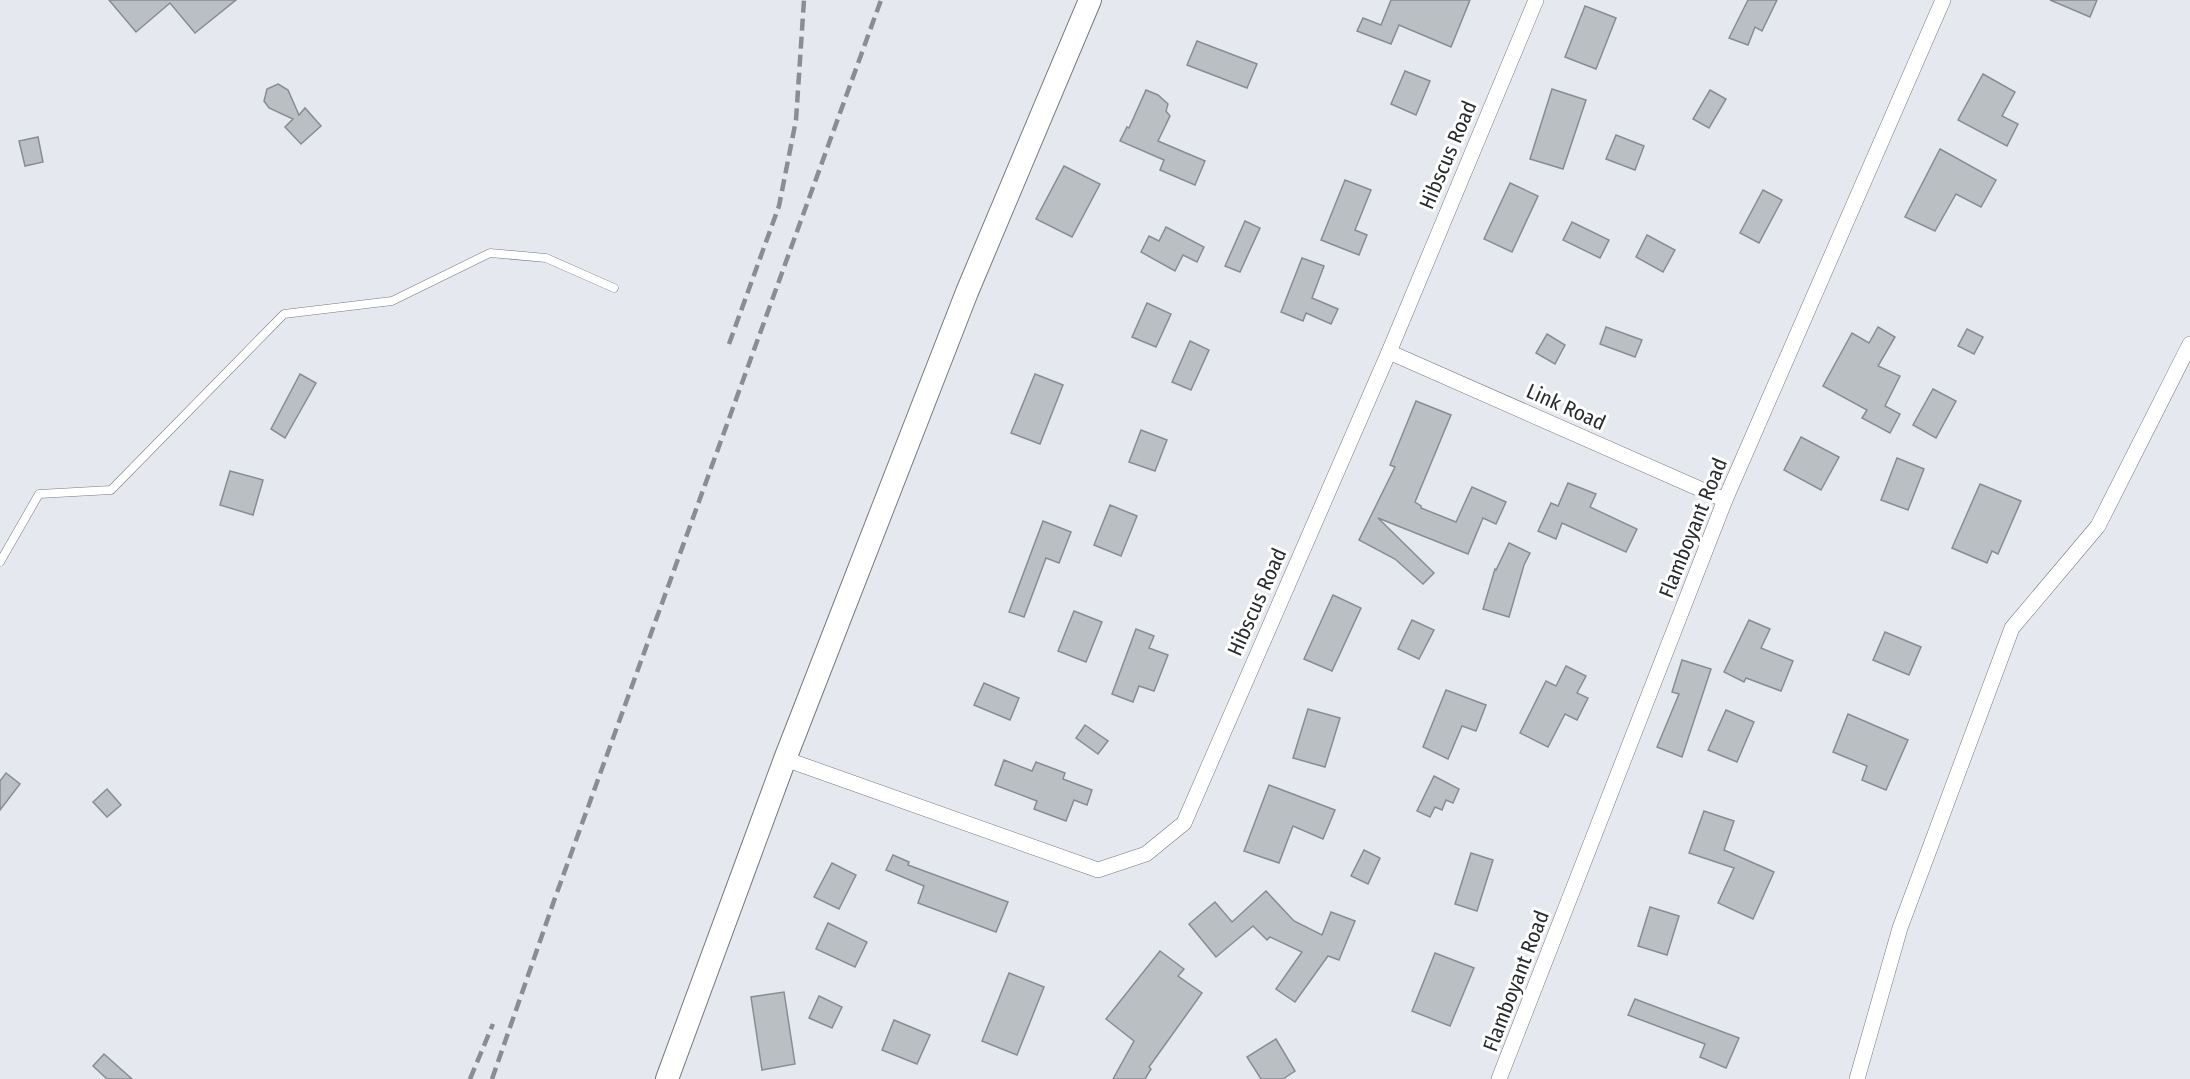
<svg xmlns="http://www.w3.org/2000/svg" width="2190" height="1079" font-family="'Fira Sans Condensed',sans-serif">
<style>
.building{fill:#babfc4;stroke:#898d92;stroke-width:1.5}
.lines{fill:none;stroke-linecap:round;stroke-linejoin:round}
.lane-casing{stroke:#767a7f;stroke-width:9}
.street-casing{stroke:#767a7f;stroke-width:16}
.secondary-casing{stroke:#767a7f;stroke-width:24}
.lane{stroke:#fff;stroke-width:8}
.street{stroke:#fff;stroke-width:15}
.secondary{stroke:#fff;stroke-width:22}
.rail{stroke:#8a8d91;stroke-width:4.5;stroke-dasharray:12 6;stroke-linecap:butt}
.labels{text-anchor:middle;stroke-width:6;stroke-linejoin:round;paint-order:stroke}
.street-label{font-size:21px;fill:#282a2c;stroke:#fff}
</style>
<rect width="100%" height="100%" fill="#e5e9ef"/>
<!-- building -->
<g class="building">
<path d="M109,0h127l-41,33 -25,-30 -34,29z"/>
<path d="M1391,0h79l-19,47 -52,-22 -8,19 -34,-13 6,-13 18,7z"/>
<path d="M1748,0h29l-15,31 -7,-4 -7,18 -19,-7z"/>
<path d="M2050,0h47l-7,17z"/>
<path d="M1585,6l31,12 -20,51 -31,-12z"/>
<path d="M1197,41l60,23 -10,24 -60,-23z"/>
<path d="M1405,71l25,10 -14,34 -25,-11z"/>
<path d="M1983,74l32,18 -13,24 16,8 -11,22 -49,-26z"/>
<path d="M278,84l10,6 11,25 6,-7 16,18 -20,18 -16,-17 8,-8 -24,-11 -5,-7 3,-12z"/>
<path d="M1552,89l34,11 -23,69 -33,-10z"/>
<path d="M1146,90l12,5 10,9 -2,7 4,5 -12,25 47,20 -10,24 -35,-15 4,-10 -44,-19 7,-14 2,1z"/>
<path d="M1710,90l16,9 -17,29 -16,-9z"/>
<path d="M1616,135l28,11 -9,24 -29,-11z"/>
<path d="M38,137l5,25 -18,4 -6,-25z"/>
<path d="M1940,149l56,31 -15,27 -25,-13 -21,37 -30,-14z"/>
<path d="M1064,166l36,18 -28,53 -36,-18z"/>
<path d="M1345,180l26,10 -16,40 12,5 -8,20 -38,-15z"/>
<path d="M1510,183l28,13 -26,56 -28,-13z"/>
<path d="M1763,190l19,10 -23,43 -19,-10z"/>
<path d="M1245,221l15,7 -20,44 -15,-6z"/>
<path d="M1572,222l37,18 -9,18 -37,-18z"/>
<path d="M1166,227l38,20 -7,15 -14,-7 -8,16 -34,-19 8,-16 10,5z"/>
<path d="M1647,235l28,15 -12,22 -27,-15z"/>
<path d="M1302,258l22,8 -12,32 26,11 -7,15 -25,-11 -3,8 -22,-9z"/>
<path d="M1147,303l24,11 -15,33 -24,-10z"/>
<path d="M1606,327l36,13 -7,17 -35,-13z"/>
<path d="M1878,327l17,10 -17,29 22,10 -15,30 15,8 -10,19 -28,-15 5,-8 -44,-24 29,-53 17,10z"/>
<path d="M1967,329l16,8 -9,17 -16,-8z"/>
<path d="M1547,334l18,11 -10,19 -19,-11z"/>
<path d="M1190,341l19,9 -18,40 -19,-8z"/>
<path d="M300,374l16,9 -31,55 -14,-9z"/>
<path d="M1035,374l28,11 -23,59 -29,-11z"/>
<path d="M1933,389l23,12 -20,37 -23,-13z"/>
<path d="M1416,401l35,14 -36,87 6,4v2l35,14 16,-35 34,15 -10,22 -13,-6 -15,36 -90,-36 56,55 -11,11 -28,-25 -36,-19 36,-73 -5,-2z"/>
<path d="M1141,430l26,10 -12,31 -26,-9z"/>
<path d="M1801,437l38,20 -18,33 -37,-20z"/>
<path d="M1897,458l27,11 -16,41 -27,-10z"/>
<path d="M230,471l33,9 -10,35 -33,-10z"/>
<path d="M1568,483l28,11 -6,13 47,22 -11,23 -64,-29 -6,16 -18,-8 13,-28 7,3z"/>
<path d="M1980,484l41,17 -23,53 -6,-3 -5,12 -35,-15z"/>
<path d="M1110,505l27,11 -16,40 -27,-11z"/>
<path d="M1043,521l28,11 -12,31 -13,-5 -22,59 -15,-5z"/>
<path d="M1509,543l21,10 -6,12 -15,52 -26,-8 12,-40 1,1z"/>
<path d="M1333,595l28,13 -29,63 -28,-12z"/>
<path d="M1074,611l28,11 -16,40 -28,-11z"/>
<path d="M1412,620l22,10 -15,29 -21,-10z"/>
<path d="M1749,620l21,9 -9,19 32,13 -12,30 -35,-13 -2,4 -20,-10z"/>
<path d="M1136,629l18,7 -5,12 19,7 -14,36 -15,-5 -6,16 -21,-8z"/>
<path d="M1885,632l36,15 -12,28 -36,-15z"/>
<path d="M1682,660l29,9 -29,88 -25,-10 22,-53 -7,-2z"/>
<path d="M1566,666l20,10 -9,17 11,5 -11,22 -12,-6 -17,33 -28,-14 26,-52 10,5z"/>
<path d="M984,683l35,15 -9,22 -36,-15z"/>
<path d="M1446,690l40,15 -10,26 -14,-5 -14,33 -25,-12z"/>
<path d="M1308,709l32,9 -15,49 -32,-9z"/>
<path d="M1726,710l28,12 -17,40 -29,-12z"/>
<path d="M1848,714l60,26 -22,50 -24,-10 5,-14 -34,-14z"/>
<path d="M1085,725l23,16 -10,13 -22,-16z"/>
<path d="M1004,760l28,11 4,-9 29,11 -2,6 29,11 -5,15 -13,-5 -8,21 -32,-12 3,-8 -42,-16z"/>
<path d="M6,773l14,11 -20,26v-29z"/>
<path d="M1434,776l25,13 -6,14 -7,-3 -4,10 -7,-3 -5,10 -13,-6z"/>
<path d="M1269,785l66,25 -12,29 -30,-13 -14,37 -35,-12z"/>
<path d="M107,789l14,16 -14,12 -14,-15z"/>
<path d="M1704,811l30,10 -10,29 50,22 -21,47 -35,-16 16,-35 -45,-15z"/>
<path d="M1364,850l16,8 -12,26 -17,-8z"/>
<path d="M1471,853l22,7 -16,51 -22,-7z"/>
<path d="M893,855l16,7 -1,3 100,37 -12,30 -78,-29 6,-17 -38,-16z"/>
<path d="M832,863l24,12 -17,34 -25,-12z"/>
<path d="M1266,891l28,30 28,14 9,-23 24,9 -16,39 -11,-4 -33,46 -19,-13 26,-37 -32,-15 -3,3 -14,-14 -37,31 -27,-33 26,-22 17,20z"/>
<path d="M1650,907l29,9 -12,39 -29,-9z"/>
<path d="M828,923l39,19 -12,25 -39,-18z"/>
<path d="M1160,951l24,18 -6,7 24,17 -53,74 2,2 -6,10h-32l21,-38 -28,-22z"/>
<path d="M1435,953l39,15 -24,58 -38,-15z"/>
<path d="M1009,973l35,14 -27,68 -35,-14z"/>
<path d="M784,992l11,72 -33,6 -11,-73z"/>
<path d="M819,996l23,11 -10,21 -23,-10z"/>
<path d="M1635,999l104,39 -13,30 -26,-11 5,-13 -77,-29z"/>
<path d="M894,1020l36,15 -13,29 -35,-14z"/>
<path d="M1276,1039l19,32 -12,8h-22l-14,-22z"/>
<path d="M104,1054l28,25h-25l-14,-13z"/>
</g>
<g class="lines">
<!-- lane casing -->
<g class="lane-casing">
<path id="lane" d="M0,562l39,-68 72,-4 173,-176 108,-13 98,-48 56,5 68,30"/>
</g>
<!-- street casing -->
<g class="street-casing">
<g id="street">
<path d="M1389,352l336,148"/>
<path d="M785,759l313,111 48,-16 38,-31 205,-471 147,-352"/>
<path d="M1499,1079l226,-579 218,-500"/>
<path d="M1857,1079l43,-151 112,-300 86,-102 92,-182"/>
</g>
</g>
<!-- secondary casing -->
<g class="secondary-casing">
<path id="secondary" d="M667,1079l118,-320 182,-467 123,-292"/>
</g>
<!-- lane -->
<use href="#lane" class="lane"/>
<!-- street -->
<use href="#street" class="street"/>
<!-- secondary -->
<use href="#secondary" class="secondary"/>
<!-- rail -->
<g class="rail">
<path d="M729,344l50,-138 17,-86 8,-120"/>
<path d="M470,1079l23,-55"/>
<path d="M492,1079l63,-181 326,-898"/>
</g>
</g>
<g class="labels">
<!-- street labels -->
<g class="street-label">
<text transform="translate(1448 155) rotate(-67)" y="7">Hibscus Road</text>
<text transform="translate(1566 407) rotate(24)" y="7">Link Road</text>
<text transform="translate(1693 528) rotate(-68)" y="7">Flamboyant Road</text>
<text transform="translate(1257 602) rotate(-66)" y="7">Hibscus Road</text>
<text transform="translate(1516 981) rotate(-69)" y="7">Flamboyant Road</text>
</g>
</g>
</svg>
